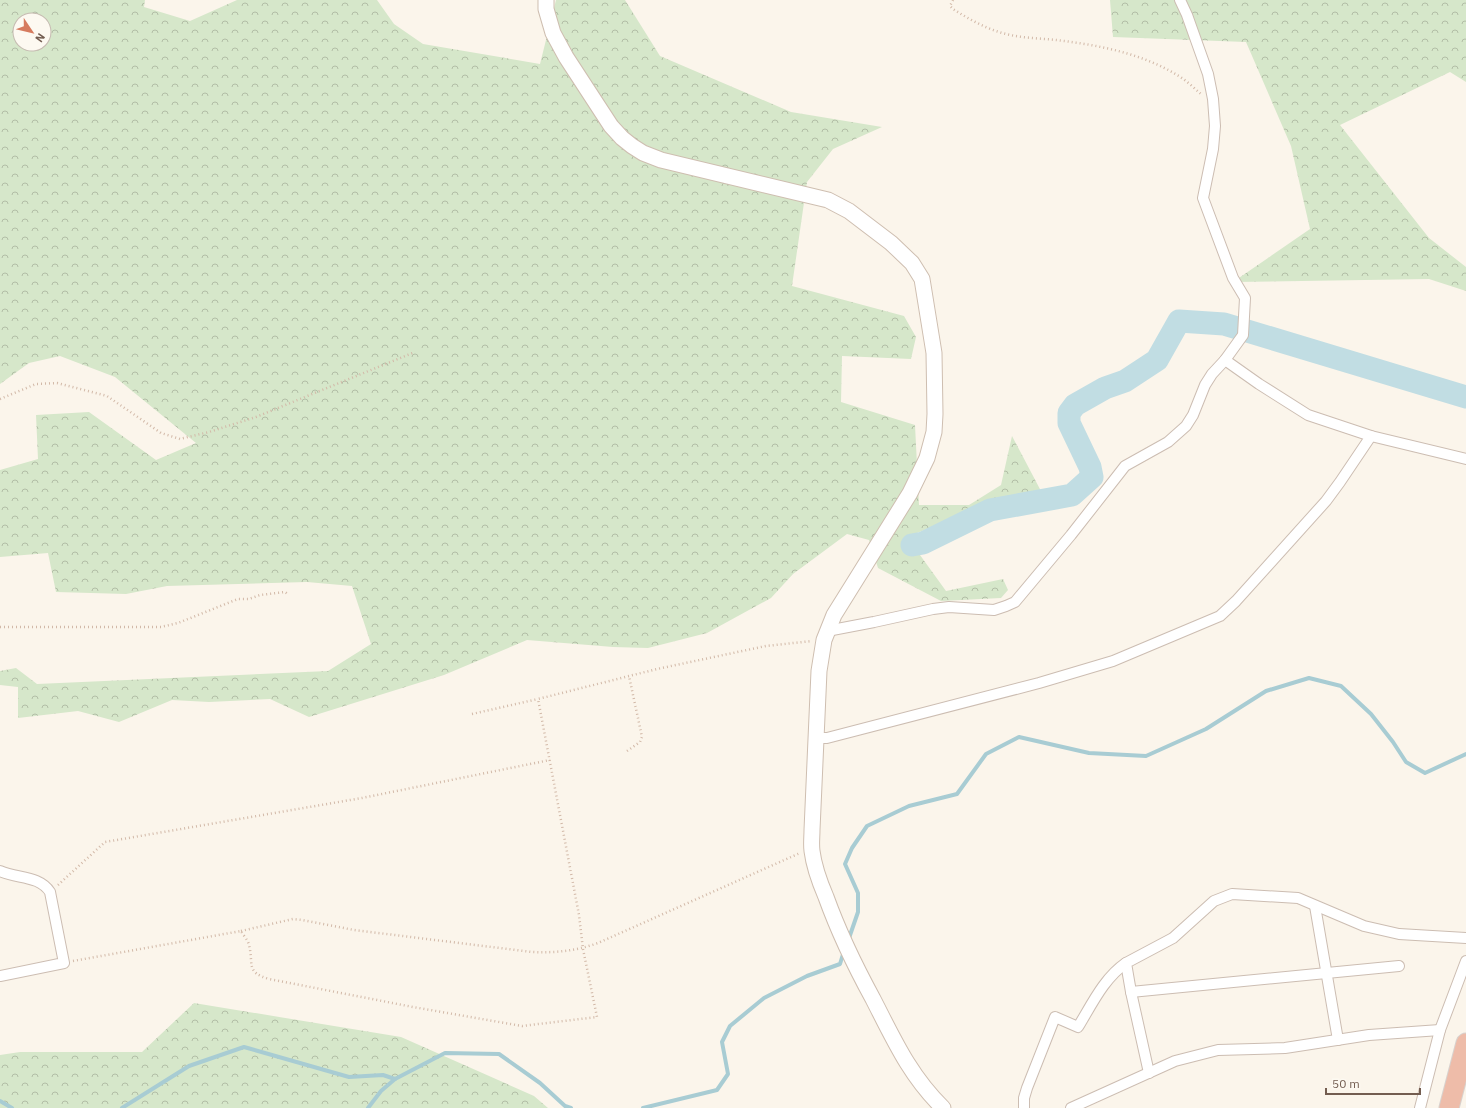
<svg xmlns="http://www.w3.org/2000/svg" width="1466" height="1108" font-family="'IBM Plex Sans',sans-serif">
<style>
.forest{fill:url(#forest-crowns);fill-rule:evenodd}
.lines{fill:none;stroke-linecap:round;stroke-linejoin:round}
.stream{stroke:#a8ccd3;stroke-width:4}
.river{stroke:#c1dde3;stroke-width:23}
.street-casing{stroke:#ccbdb2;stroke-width:12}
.secondary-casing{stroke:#cebeb0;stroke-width:17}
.highway-casing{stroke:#d8d2ce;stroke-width:21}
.path{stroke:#d2b9a8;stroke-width:2.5;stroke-dasharray:1 3;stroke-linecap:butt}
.street{stroke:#fff;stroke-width:10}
.secondary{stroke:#fff;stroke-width:15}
.highway{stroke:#eebca9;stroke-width:19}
</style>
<defs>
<pattern id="forest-crowns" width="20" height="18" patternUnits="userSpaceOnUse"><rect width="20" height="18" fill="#d6e7ca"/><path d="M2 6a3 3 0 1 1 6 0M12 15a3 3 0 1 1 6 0" fill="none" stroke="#b2bea6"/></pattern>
</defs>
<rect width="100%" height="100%" fill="#fbf5eb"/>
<!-- forest -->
<g class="forest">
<path d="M0,0h145l-1,7 46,14 47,-21h140l17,24 29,20 117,20 16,-64h69l35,56 131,56 91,15 -49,22 -26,33 -15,104 112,30 12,21 -5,22 -69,-3 -1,46 74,23 4,80h50l32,-20 11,-49 30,57 -56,12 -79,32 39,54 57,-12 5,11 -7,8 -60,3 -63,-33 -9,-28 -22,-6 -54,40 -22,24 -64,35 -59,15 -35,-1 -86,-7 -83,35 -135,42 -39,-18 -61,3 -37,-2 -53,22 -41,-11 -60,7v-31l-18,-2v-14l16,-3 21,16 291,-13 43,-27 -19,-58 -45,-4 -140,4 -41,8 -70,-2 -8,-39 -48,4v-87l38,-11 -2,-44 53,-3 67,48 40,-17 -81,-66 -55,-21 -31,7 -29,21zM20,20h24v24h-24z"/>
<path d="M1110,0h356v82l-16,-10 -110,53 89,113 37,29v24l-37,-12 -196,3 77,-53 -19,-83 -45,-104 -133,-5z"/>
<path d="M194,1003l207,34 133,59 14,12h-548v-53l20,-3h122z"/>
</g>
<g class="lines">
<!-- stream -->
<g class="stream">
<path d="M848,941l10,-29v-19l-13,-29 7,-16 15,-22 42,-20 48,-12 29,-40 33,-17 70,16 57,3 60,-27 60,-38 43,-13 32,8 30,28 22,28 13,20 19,11 41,-19"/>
<path d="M0,1101l12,7"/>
<path d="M122,1108l67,-42 55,-19 105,30 34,-2 12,4"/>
<path d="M368,1108l13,-17 14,-12 50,-26 54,1 41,29 25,23 6,2"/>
<path d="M643,1108l74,-18 11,-16 -6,-32 8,-16 34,-28 43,-22 33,-12 4,-13"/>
</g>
<!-- river -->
<path class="river" d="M912,545l11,-2 67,-33 82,-15 20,-18 -2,-10 -21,-44v-10l6,-8 30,-17 20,-7 32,-21 22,-39 45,3 242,73"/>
<!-- street casing -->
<g class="street-casing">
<g id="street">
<path d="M1225,360l34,24 49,31 63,21 95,23"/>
<path d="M827,631l47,-9 59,-13 16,-2 45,3 12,-4 9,-4 56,-67 47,-60 7,-9 43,-24 18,-16 7,-11 12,-30 7,-11 13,-14 18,-25 2,-37 -12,-20 -30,-80 10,-49 2,-23 -2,-27 -5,-25 -21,-59 -7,-15"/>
<path d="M817,738h10l212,-55 74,-22 107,-45 16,-15 90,-100 14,-19 31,-46"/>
<path d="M0,871c17,8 39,4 50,21l14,71 -64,13"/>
<path d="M1315,906l23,134"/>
<path d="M1131,992l268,-26"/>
<path d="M1149,1073l-18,-81 -5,-29 47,-25 41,-37 18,-7 66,4 66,28 35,8 67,4"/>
<path d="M1024,1108v-10l3,-10 28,-71 23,10c14,-23 26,-49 48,-64"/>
<path d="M1071,1108l104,-47 43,-11 67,-2 84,-13 71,-5"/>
<path d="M1420,1108l20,-78 26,-69"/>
</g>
</g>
<!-- secondary casing -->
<g class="secondary-casing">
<path id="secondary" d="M546,0v9l7,24 13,24 45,69 11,12 10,8 11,7 18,7 167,40 21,11 42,32 21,20 10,16 12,74 1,61 -1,18 -7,26 -17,35 -76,122 -10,25 -5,31 -7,159c0,7 -1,14 0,21 2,16 8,32 14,46 13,36 29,69 47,102 21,41 37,77 70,109"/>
</g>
<!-- highway casing -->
<g class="highway-casing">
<path id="highway" d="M1449,1108l17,-65"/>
</g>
<!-- path -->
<g class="path">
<path d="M953,0l-3,6 3,3c14,9 30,18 46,23 18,6 38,6 57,8 42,5 85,13 121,35 9,5 17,13 24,19"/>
<path d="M0,399l36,-15 21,-1 50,13 54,37 19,6 29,-7 47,-15 159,-65"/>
<path d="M0,627h161l17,-4 60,-24h11l11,-4 25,-3 4,3"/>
<path d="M472,714l66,-15"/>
<path d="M627,751l13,-9 2,-5 -13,-61"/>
<path d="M58,885l47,-43 257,-44 188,-38"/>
<path d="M241,931l52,-12 9,1 52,10 178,22c23,1 44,-1 66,-9l202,-90"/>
<path d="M73,961l168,-30c2,4 7,9 8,14 5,19 -4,27 20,34l144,28 109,19 75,-9 -14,-68 -4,-34 -41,-216 119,-30 109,-23 46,-5"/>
</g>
<!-- street -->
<use href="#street" class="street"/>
<!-- secondary -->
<use href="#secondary" class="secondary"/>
<!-- highway -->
<use href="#highway" class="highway"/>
</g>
<!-- north arrow -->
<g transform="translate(32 32) rotate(125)"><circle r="19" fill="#fdf9f1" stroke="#c6bbb1"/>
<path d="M0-3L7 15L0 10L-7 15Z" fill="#d67b5e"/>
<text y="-6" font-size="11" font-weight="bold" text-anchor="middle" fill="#735d50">N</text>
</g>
<!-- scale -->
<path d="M1326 1088v6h94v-6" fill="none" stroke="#735d50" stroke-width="2"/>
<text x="1332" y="1088" font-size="12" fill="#735d50" stroke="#fdf9f1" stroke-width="3" paint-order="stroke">50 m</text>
</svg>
